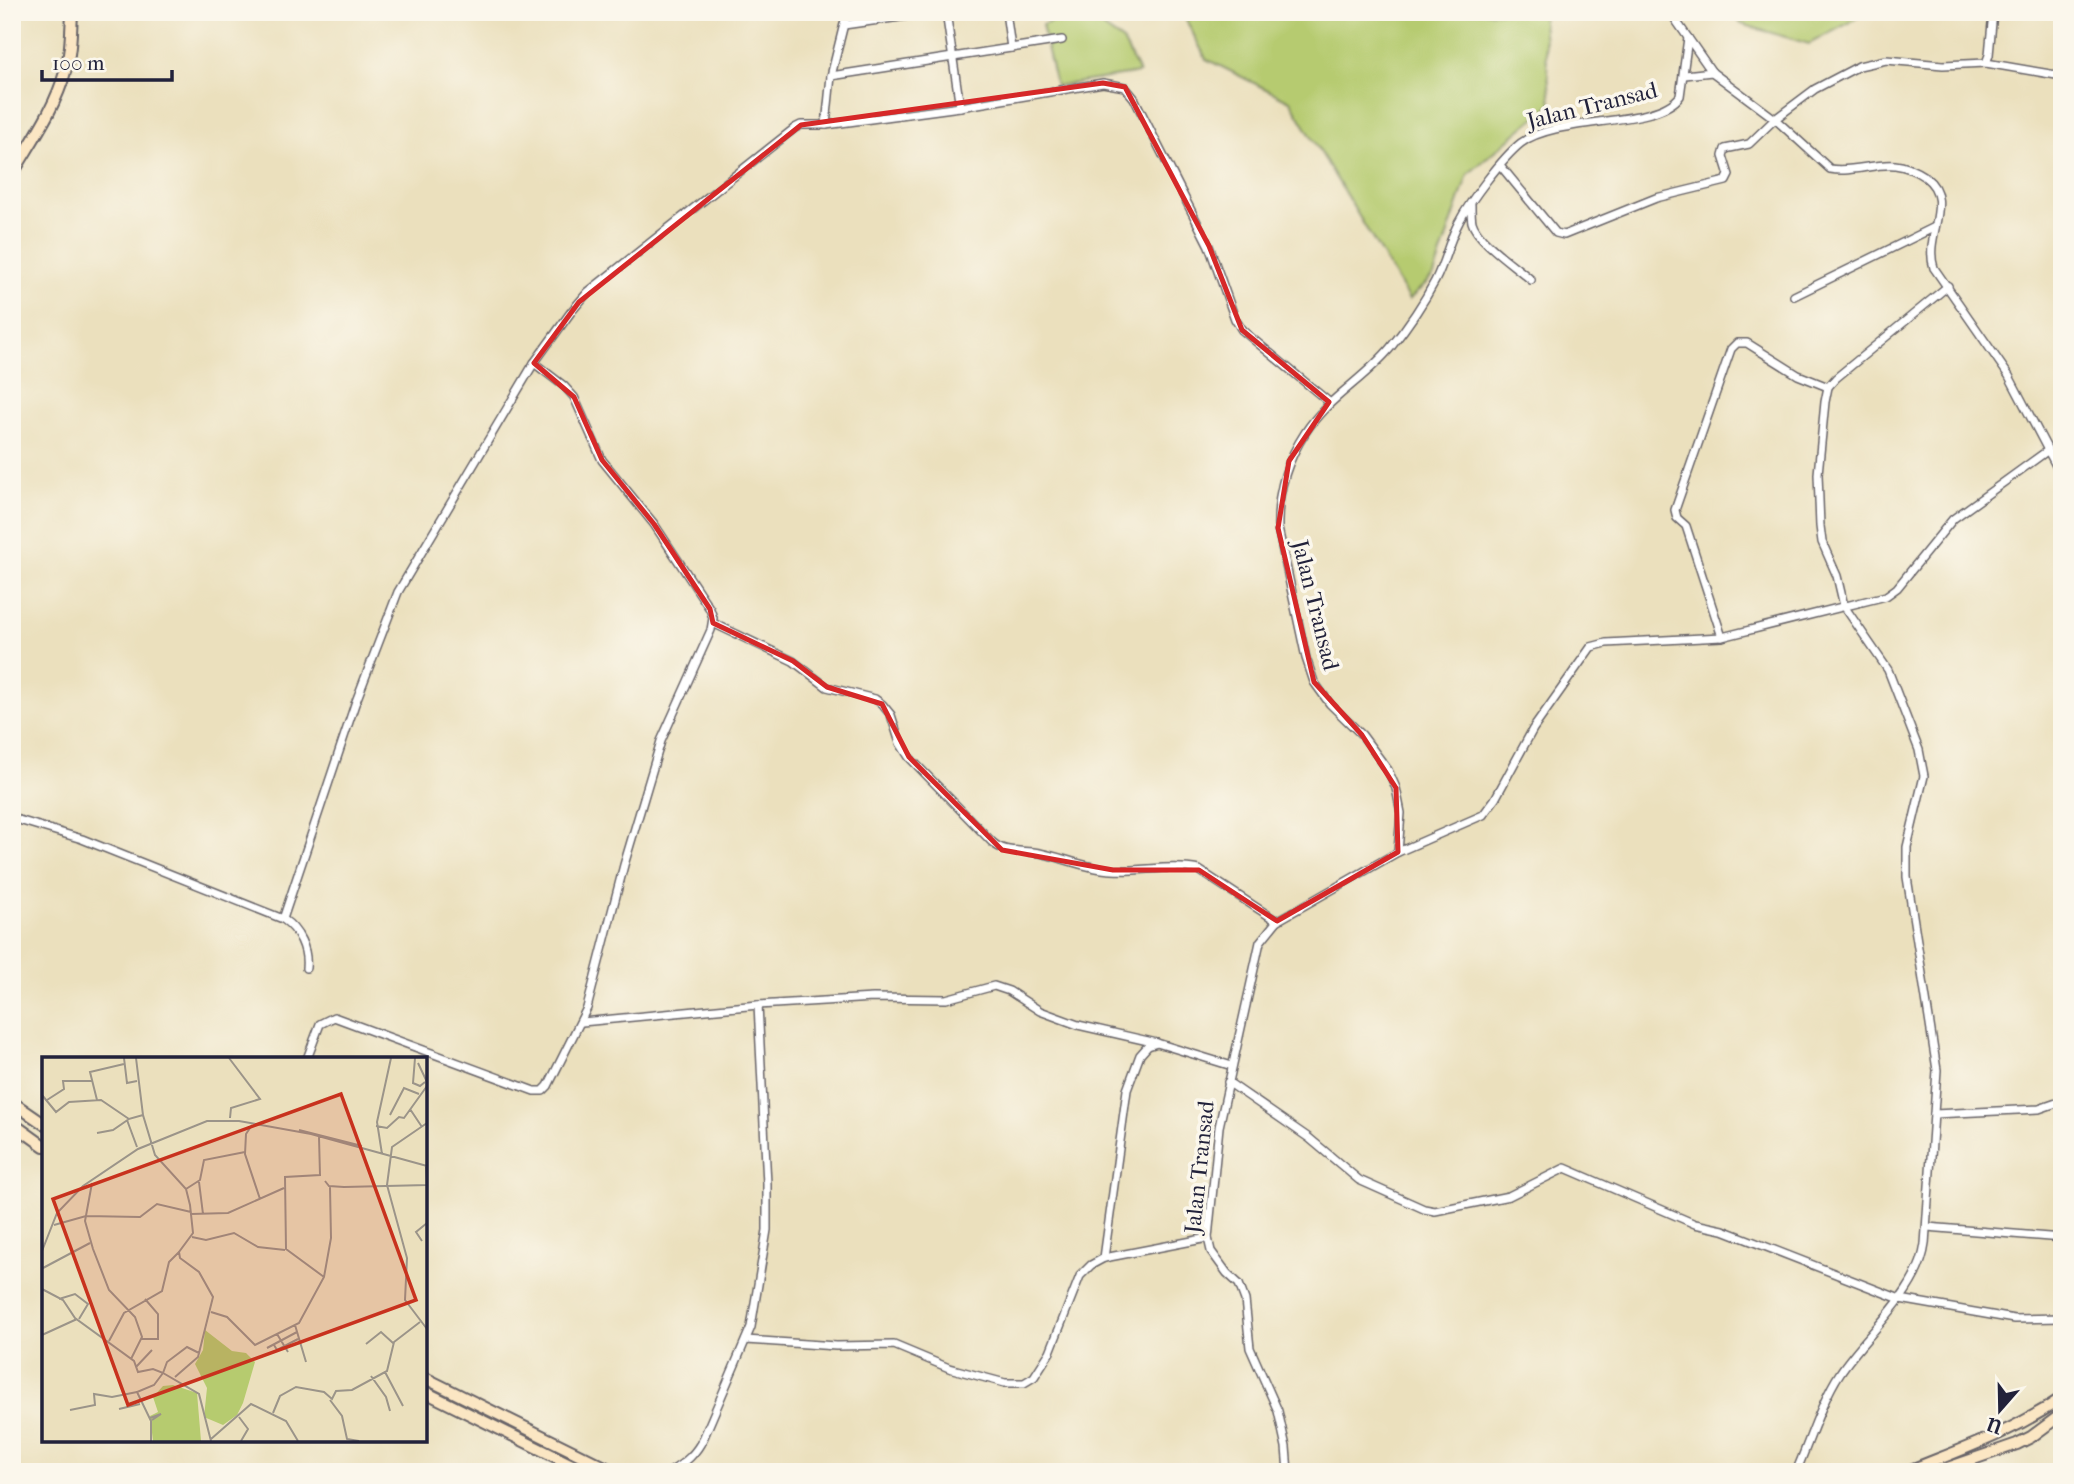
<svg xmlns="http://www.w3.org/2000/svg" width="2074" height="1484" font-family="'IM FELL French Canon',serif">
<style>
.green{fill:#b6cb6f;stroke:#6c7655;stroke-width:2}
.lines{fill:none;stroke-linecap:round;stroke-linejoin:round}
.street-casing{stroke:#686468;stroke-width:10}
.secondary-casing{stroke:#686468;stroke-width:14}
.street{stroke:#fff;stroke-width:7}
.secondary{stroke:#fbe6c3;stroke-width:10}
.marked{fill:none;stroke:#d62828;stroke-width:5;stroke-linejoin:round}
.labels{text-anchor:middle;stroke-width:7;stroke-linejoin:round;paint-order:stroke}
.street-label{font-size:23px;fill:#22223b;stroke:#fbf7ec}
.inset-road{fill:none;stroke:#9b9489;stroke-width:2}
.view{fill:#c8321e;fill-opacity:0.15;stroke:#c8321e;stroke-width:3.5}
.inset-edge{fill:none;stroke:#22223b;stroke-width:3.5}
</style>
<rect width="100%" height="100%" fill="#fbf7ec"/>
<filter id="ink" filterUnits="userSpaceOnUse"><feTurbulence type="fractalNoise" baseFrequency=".0143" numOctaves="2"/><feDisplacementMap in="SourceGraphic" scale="14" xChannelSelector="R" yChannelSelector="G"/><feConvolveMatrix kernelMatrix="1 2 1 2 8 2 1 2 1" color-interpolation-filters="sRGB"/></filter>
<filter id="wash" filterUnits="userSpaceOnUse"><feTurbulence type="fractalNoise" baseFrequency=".00686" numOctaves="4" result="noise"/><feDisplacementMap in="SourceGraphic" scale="28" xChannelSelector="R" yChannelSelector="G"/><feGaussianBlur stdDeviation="1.57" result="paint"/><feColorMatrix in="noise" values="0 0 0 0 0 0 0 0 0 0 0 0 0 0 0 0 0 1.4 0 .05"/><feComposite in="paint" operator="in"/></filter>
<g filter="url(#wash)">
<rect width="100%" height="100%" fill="#ebe0bd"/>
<!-- green -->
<g class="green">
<path d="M1074,12h7l42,29 16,32 -83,13 -14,-61z"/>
<path d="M1182,12h360l9,92 -83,70 -34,101 -25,25 -119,-199 -84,-42z"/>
<path d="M1732,12h133l-16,11 -40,21 -68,-20z"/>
</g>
</g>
<g filter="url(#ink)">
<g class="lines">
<!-- street casing -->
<g class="street-casing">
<g id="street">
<path d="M946,12l14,95"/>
<path d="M1006,12l5,36"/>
<path d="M1670,12l42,60 63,47 40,-30 44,-23 27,-6 57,5 43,-2 3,-8 4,-43"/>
<path d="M844,25l91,-13"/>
<path d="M1986,63l76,13"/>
<path d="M1685,75l27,-3"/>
<path d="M831,76l231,-36"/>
<path d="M826,125l5,-49 16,-64"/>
<path d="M1500,165l56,68 8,2 92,-37 70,-17 3,-6 -6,-19 2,-7 24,-5 26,-25 55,50c22,4 44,-6 65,-4 11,1 21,6 30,12 31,23 -2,59 9,91l75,108 53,101"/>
<path d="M1471,205c0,5 0,12 1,17 5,19 44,44 59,58"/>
<path d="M1794,296l141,-69"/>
<path d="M713,623l80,38 34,26 48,12 7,5 9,11 9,28 9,14 83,85c12,11 25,8 41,10 26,3 52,17 79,18 29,2 58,-6 87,0l78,51"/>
<path d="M1722,637l-36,-111 -9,-8 -2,-8 56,-161 6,-6h10l51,32 30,12"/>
<path d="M12,818l70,21 201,80c16,11 25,30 23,49"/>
<path d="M1398,852l85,-37 12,-16 38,-70 58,-82 15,-4 116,-6 164,-41 11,-8 56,-69 94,-68"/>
<path d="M283,919l72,-215 43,-112 136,-229 37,-51 17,-20 207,-164 6,-3h25l134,-18 143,-24 22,4 9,11 75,148 26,73 7,11 87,72"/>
<path d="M582,1022l176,-17 115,-7 73,1 48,-13 15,5 31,20 38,14 79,18 75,23"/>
<path d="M307,1059l13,-35 14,-7 200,74h9l5,-5 39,-78 37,-143 37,-124 50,-111 2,-12 -3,-9 -56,-85 -52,-64 -28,-63 -10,-11 -30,-23"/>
<path d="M1228,1082l81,56 50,42 65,29 11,2 74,-15 56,-28 130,56 28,6 177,69 114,20 48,-1"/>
<path d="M1934,1114l105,-5 23,-8"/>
<path d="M1927,1227l135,11"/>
<path d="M1104,1258l23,-168 13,-35 8,-9 9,-3"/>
<path d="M746,1340l90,6 58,-1 55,23 56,15h19l10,-6 16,-25 30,-76 11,-11 13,-7 104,-20"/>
<path d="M670,1472c16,-10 26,-18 34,-35l47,-110 16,-97v-46l-9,-179"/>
<path d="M1288,1472l-2,-25 -8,-36 -28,-63 -5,-48 -6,-16 -12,-11 -16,-22 -3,-13 11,-111 41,-185 17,-21 121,-69 3,-39 -5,-25 -8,-18 -26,-35 -32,-31 -16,-22 -8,-24 -28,-130c-1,-35 8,-66 27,-95 22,-35 60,-54 86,-86 16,-20 32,-43 44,-66 10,-19 14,-41 24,-59 11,-21 43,-64 62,-79 37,-28 136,-15 159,-47l8,-58"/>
<path d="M1796,1472c13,-30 26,-72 44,-99 26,-40 79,-80 85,-129l12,-174 -30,-193v-30l17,-71 -5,-26 -31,-80 -44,-64 -7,-30 -15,-34 -2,-16 -2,-52 7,-72 3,-15 8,-9 112,-92"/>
</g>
</g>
<!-- secondary casing -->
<g class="secondary-casing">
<g id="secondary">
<path d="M12,175c19,-33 43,-66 53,-103 6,-19 6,-40 7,-60"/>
<path d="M12,1102l32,22"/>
<path d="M12,1123l32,23"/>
<path d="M425,1378l190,94"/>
<path d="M425,1392l161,80"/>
<path d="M1906,1472c56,-23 105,-39 156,-74"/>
<path d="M1936,1472l81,-28 14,-7 31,-23"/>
</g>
</g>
<!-- street -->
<use href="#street" class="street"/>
<!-- secondary -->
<use href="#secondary" class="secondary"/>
</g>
</g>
<!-- marked area -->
<path class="marked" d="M1103,83l22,4 84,159 33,84 87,72 -40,59 -11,67 36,154 48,53 34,53 2,64 -121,69 -78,-51h-86l-111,-20 -93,-93 -27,-53 -55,-17 -34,-26 -80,-38 -3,-14 -56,-85 -52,-64 -28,-63 -40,-34 45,-61 222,-177z"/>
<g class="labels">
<!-- street labels -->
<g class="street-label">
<text transform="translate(1592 105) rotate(-14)" y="8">Jalan Transad</text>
<text transform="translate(1316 605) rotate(76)" y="8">Jalan Transad</text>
<text transform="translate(1199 1167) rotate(-84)" y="8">Jalan Transad</text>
</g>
</g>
<!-- overview -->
<g transform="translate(42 1057)">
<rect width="385" height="385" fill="#ebe0bd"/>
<path d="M163,273l27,21 14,2 9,9 -12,41 -6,12 -14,10 -19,-8 3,-29 -12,-24 8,-14zM131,328l24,8 4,48h-48l-3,-25 8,-4 -5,-15 10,-11z" fill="#b6cb6f"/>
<path class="inset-road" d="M82,1l3,25 10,-2M94,1l7,57 12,40 31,34 4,16 3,28 -14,19 1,6 19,14 14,25 -15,60 -23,20M187,1l31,41 -29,9 -1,10M373,1l-2,25 7,3 5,-4M376,6l9,19M0,38l14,17 13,-10 32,-2 28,19 14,-4M5,43l17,-11 -1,-8h29M55,43l-7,-28 34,-8M368,52l12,18M348,58l14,-27 15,6M85,63l10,27M385,66l-35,24 -5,38 20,73 -2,42 22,29M210,68l-6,9 -1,20 15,45M334,69l11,2 12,-11 5,1 23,-32M257,73l63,16M55,76l16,-3 16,-11M277,80l1,38 -35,2 1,72 38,28M340,97l-5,-32 14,-64M283,124l4,5 15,1 83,-2 -1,-19M157,125l4,32M50,126l-7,38 8,28 16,41 26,27 7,20 -11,22M144,132l14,-9 4,-20 41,-8M149,157l37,-1 56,-25M12,168l32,-9 54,1 17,-13 34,8M150,180l14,3 28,-7 24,14 27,3M380,184l-6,-9 11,-9M0,194l15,-38 26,-27 55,-37 69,-28h32l72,13 116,32M1,211l47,-25M0,232l21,11 12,18 59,43 4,11 15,-3 10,4 4,-11 20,-15 12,6M17,242l16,-5 13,10 -9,15M169,255l16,5 28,28 44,-22 25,-46 7,-39 -1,-51M253,268l11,37M235,277l11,18M0,278l35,-16M100,282h16v-25l-13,-15M67,284l15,-28 38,-22 7,-29 10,-10M324,287l15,-12 12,11M232,288l3,5 21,-11M225,291l30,-16M94,310l16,-17M343,315l18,34M329,319l15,21 4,14M288,343l12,16 5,23 12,2M77,352l21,-5M28,353l25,-5 -1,-11 18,3 25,-5M231,356l7,-17 16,-9 28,5 8,7 4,-8 16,-1 35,-19 7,-29 26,-20M197,360l9,12 -7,12M108,361l11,-4 -9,6M169,382l40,-35 35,17 12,20M109,384v-20l-14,-29 17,-7 9,-12 36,21 12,47"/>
<path class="view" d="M299,37l75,206 -288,105 -75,-206z"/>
<rect width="385" height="385" class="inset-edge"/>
</g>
<!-- margin -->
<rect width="2074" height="1484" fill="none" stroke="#fbf7ec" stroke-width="42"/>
<!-- north arrow -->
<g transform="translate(2000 1410) rotate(200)" stroke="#fbf7ec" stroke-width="5" paint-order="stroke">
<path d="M0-5L12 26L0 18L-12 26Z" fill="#22223b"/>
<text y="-10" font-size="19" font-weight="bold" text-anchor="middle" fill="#22223b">U</text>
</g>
<!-- scale -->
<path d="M42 70v10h130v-10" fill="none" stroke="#22223b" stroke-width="3.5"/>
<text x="52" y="70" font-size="21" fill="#22223b" stroke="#fbf7ec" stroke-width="5" paint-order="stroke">100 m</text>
</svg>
